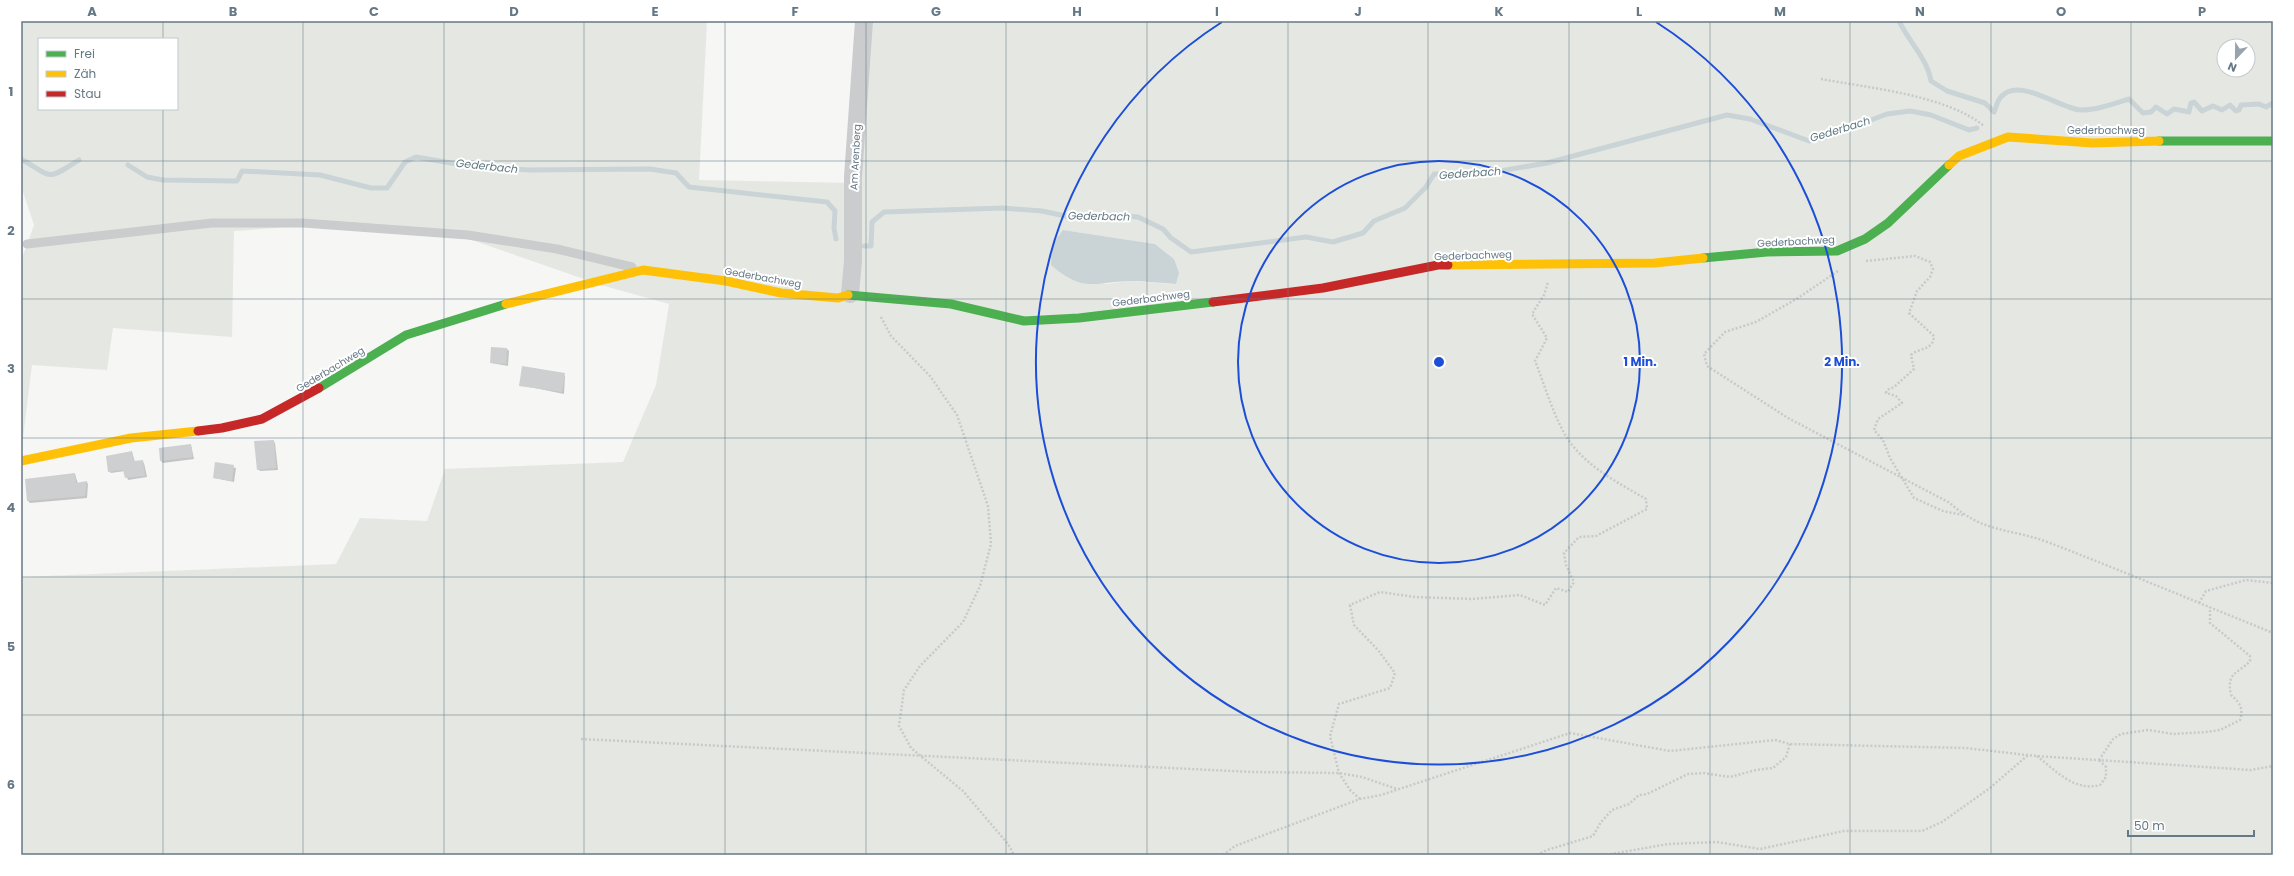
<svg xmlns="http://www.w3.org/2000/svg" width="2294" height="876" font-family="Poppins,sans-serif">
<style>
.green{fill:#e5e8e2;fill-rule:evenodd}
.water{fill:#cad3d6}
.shadow{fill:#0003}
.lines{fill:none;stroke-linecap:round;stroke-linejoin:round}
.stream{stroke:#cad3d6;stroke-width:5}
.building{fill:#cdcfd0}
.path{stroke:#c8c9ca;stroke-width:2.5;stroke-dasharray:2 2;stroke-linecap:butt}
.lane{stroke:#cbcccd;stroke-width:9}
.street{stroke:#cbcccd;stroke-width:18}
.fast{stroke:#4caf50;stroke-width:9}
.slow{stroke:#ffc107;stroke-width:9}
.jam{stroke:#c62828;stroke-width:9}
.grid{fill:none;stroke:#657886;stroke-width:1;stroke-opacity:0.55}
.ring{fill:none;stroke:#1d4ed8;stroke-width:2}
.labels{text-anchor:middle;stroke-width:4;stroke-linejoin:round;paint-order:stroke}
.street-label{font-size:10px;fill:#657886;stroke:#fff}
.water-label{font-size:11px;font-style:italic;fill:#617a82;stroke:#fff}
.centre{fill:#1d4ed8;stroke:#fff;stroke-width:2}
.ring-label{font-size:12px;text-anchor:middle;font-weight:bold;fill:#1d4ed8;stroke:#fff;stroke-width:4;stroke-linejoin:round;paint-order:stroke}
.neatline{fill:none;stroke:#657886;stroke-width:1.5}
.grid-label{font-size:13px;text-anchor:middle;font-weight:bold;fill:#657886}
</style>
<rect width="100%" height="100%" fill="#f6f6f5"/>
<!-- green -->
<path class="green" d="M21,21h686l-8,159 158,3 12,-162h1404v834h-2252v-278l315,-13 24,-46 67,3 18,-52 178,-7 33,-77 13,-81 -68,-19 -132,-46 -167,-13 -68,5 -2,106 -119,-9 -6,42 -75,-5 -11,90v-194l13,-36 -13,-39zM39,39h138v70h-138zM2224,46h24v24h-24zM1063,230l92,14 19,15 2,25 -47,-3 -24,3z"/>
<!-- water -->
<path class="water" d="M1063,230l92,14 19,15 5,14 -3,11c-15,-1 -32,-3 -47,-3 -38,2 -46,11 -78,-16l1,-20z"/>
<!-- shadow -->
<g class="shadow">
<path d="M507,349l2,2 -1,15 -17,-3z"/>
<path d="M563,374l2,2 -1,18 -44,-9z"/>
<path d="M273,441l2,2 3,27 -18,1 -2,-2z"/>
<path d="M191,445l3,14 -31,4 -2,-2z"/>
<path d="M132,452l3,10 7,-1 2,2 3,14 -19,3 -3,-9 -14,2 -2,-2z"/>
<path d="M216,464l20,4 -2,14 -20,-4z"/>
<path d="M75,474l3,10 9,-2 1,2 -1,14 -57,5 -2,-2z"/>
</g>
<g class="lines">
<!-- stream -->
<g class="stream">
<path d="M1899,21c10,21 28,37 32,60l16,10 38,12 9,9c2,-4 3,-10 6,-14 18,-23 60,11 81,12 16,0 32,-6 48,-11l14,14 8,-1 5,-5 11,7 7,-5 15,3 2,-9 3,-1 8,9 11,-5 9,4 8,-5 6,6 3,-1 2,-5 18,-1 7,3 7,-4"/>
<path d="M21,159c33,19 25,22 58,1"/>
<path d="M128,165l19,12 16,3 74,1 5,-10 78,4 51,13h16l18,-26 11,-5 58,10 55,3 121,-1 26,4 13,14 138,15 8,9 -1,17 2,11"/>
<path d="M864,246h7l1,-24 12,-10 119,-4 39,3 28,6 44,-2 24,2 25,12 8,9 20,14 115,-15 27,5 30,-9 11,-12 31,-13 21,-21 8,-13 60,-2 53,-9 180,-48 23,4 59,22 20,-5 58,-22 23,-3 21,4 38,15 8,-2"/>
</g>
</g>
<!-- building -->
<g class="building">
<path d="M491,347l16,1 -1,16 -16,-1z"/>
<path d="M522,366l43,7 -3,19 -43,-6z"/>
<path d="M274,440l2,28 -19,2 -3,-29z"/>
<path d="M191,444l2,13 -33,4 -1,-13z"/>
<path d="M132,451l2,10 9,-1 2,16 -20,2 -2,-8 -15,2 -2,-16z"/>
<path d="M215,462l19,3 -2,16 -19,-3z"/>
<path d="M75,473l1,10 11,-2 -2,15 -58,5 -2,-22z"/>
</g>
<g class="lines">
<!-- path -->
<g class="path">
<path d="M1821,79c48,9 125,16 163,47"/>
<path d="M1866,261l49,-5 15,6 3,7 -3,8 -13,14 -8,22 25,23c-1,15 -14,11 -23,19l3,14 -20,18 -7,3 -1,3 10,3 6,7 -24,16 -4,11 9,10 7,18 24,40 29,13 20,4"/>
<path d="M1838,271l-40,27 -42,24 -31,10 -21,22 3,12 81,52 162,85c34,31 62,25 100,40 75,29 149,60 223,90"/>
<path d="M881,317l10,19 39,40 27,39 31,91 3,38 -11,42 -17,36 -43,44 -16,24 -5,36 12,22 52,43 45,53 6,11"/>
<path d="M2199,603l7,-12 40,-11 27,3"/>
<path d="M581,739l671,33 87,1 23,4 35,12"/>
<path d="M2037,756c19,15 38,36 63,29l6,-8v-10l-7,-7"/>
<path d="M2099,760l14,-21 8,-5 27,-4 25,4 33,-2 14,-2 20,-10c4,-12 -1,-18 -9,-25 -5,-23 7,-21 19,-34v-5l-40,-33v-16"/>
<path d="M1360,799l-10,-9 -11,-17 -9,-37 9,-32 51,-16 5,-15 -17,-23 -24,-25 -4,-20 30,-13 35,5 57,2 48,-4 25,10 11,-17 12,4 6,-10 -8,-17 -2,-12 15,-16 17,-1 51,-27 -1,-10c-31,-18 -67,-36 -84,-70 -11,-21 -18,-46 -27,-68l12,-23 -15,-24 12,-19 4,-13"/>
<path d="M1223,855l12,-9 125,-47 21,-4 189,-62 100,18 105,-11 15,4 176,4 70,8 215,14 22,-4"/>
<path d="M1537,855l10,-5 46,-14 8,-14 11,-12 17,-6 10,-9 8,-1 41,-20 15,-1 27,4 26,-7 17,-2 13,-11 4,-13"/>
<path d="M1606,855l62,-11 49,-2 43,7 84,-18h78l20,-9 48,-34 38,-33"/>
</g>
<!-- lane -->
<path class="lane" d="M27,244l185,-21h91l165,12 89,14 75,18"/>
<!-- street -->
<path class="street" d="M850,294l3,-33v-84l11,-156"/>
<!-- fast -->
<g class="fast">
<path d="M2159,141h114"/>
<path d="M1703,258l64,-6 70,-1 28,-12 23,-16 61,-58"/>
<path d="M848,295l103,9 73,17 55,-3 134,-16"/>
<path d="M319,388l87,-53 100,-31"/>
</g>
<!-- slow -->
<g class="slow">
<path d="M1949,165l10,-9 49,-19 84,6 67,-2"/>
<path d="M1448,265l207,-2 48,-5"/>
<path d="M506,304l137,-34 83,11 55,12 57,5 10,-3"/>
<path d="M21,461l110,-23 67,-7"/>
</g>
<!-- jam -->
<g class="jam">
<path d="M1213,302l110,-14 115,-23h10"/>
<path d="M198,431l24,-3 40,-9 57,-31"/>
</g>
</g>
<!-- grid -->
<path class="grid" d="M163,21v18M303,21v834M444,21v834M584,21v834M725,21v834M866,21v834M1006,21v834M1147,21v834M1288,21v834M1428,21v834M1569,21v834M1710,21v834M1850,21v834M1991,21v834M2131,21v834M163,109v746M21,161h2252M21,299h2252M21,438h2252M21,577h2252M21,715h2252"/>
<!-- distance rings -->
<g class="ring">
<circle cx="1439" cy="362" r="201"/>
<path d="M1656 22A403 403 0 1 1 1222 22"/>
</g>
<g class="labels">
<!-- street labels -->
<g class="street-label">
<text x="2106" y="134">Gederbachweg</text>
<text transform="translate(855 157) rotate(-87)" y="4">Am Arenberg</text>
<text transform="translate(1796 241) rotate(-3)" y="4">Gederbachweg</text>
<text transform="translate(1473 255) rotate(-2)" y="4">Gederbachweg</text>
<text transform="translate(763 277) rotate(10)" y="4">Gederbachweg</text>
<text transform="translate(1151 298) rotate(-7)" y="4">Gederbachweg</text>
<text transform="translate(330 369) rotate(-31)" y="4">Gederbachweg</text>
</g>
<!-- water labels -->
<g class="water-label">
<text transform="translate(1840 129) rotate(-17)" y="4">Gederbach</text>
<text transform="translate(487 166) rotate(6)" y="4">Gederbach</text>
<text transform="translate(1470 173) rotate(-4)" y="4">Gederbach</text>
<text transform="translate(1099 216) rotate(1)" y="4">Gederbach</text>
</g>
</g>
<circle cx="1439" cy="362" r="6" class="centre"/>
<g class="ring-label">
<text x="1640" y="366">1 Min.</text>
<text x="1842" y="366">2 Min.</text>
</g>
<!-- border -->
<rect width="2294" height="876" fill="none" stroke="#ffffff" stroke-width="44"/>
<!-- legend -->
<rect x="38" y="38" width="140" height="72" fill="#ffffff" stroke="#c1c9cf"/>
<rect x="46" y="51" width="20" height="6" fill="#4caf50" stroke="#c1c9cf"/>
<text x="74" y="58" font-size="12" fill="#657886">Frei</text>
<rect x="46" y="71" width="20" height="6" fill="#ffc107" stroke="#c1c9cf"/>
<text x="74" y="78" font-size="12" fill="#657886">Zäh</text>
<rect x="46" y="91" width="20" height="6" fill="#c62828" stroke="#c1c9cf"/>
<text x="74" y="98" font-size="12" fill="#657886">Stau</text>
<!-- north arrow -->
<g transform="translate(2236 58) rotate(202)"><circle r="19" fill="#ffffff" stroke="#c1c9cf"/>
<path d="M0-3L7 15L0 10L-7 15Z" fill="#98a4ad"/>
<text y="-6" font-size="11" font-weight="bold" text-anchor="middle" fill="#657886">N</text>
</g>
<!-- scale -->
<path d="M2128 830v6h126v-6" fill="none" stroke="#657886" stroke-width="2"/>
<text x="2134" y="830" font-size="12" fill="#657886" stroke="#ffffff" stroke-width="3" paint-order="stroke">50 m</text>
<rect x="22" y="22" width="2250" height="832" class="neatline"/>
<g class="grid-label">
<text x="92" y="16">A</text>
<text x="233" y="16">B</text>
<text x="374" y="16">C</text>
<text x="514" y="16">D</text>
<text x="655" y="16">E</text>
<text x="795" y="16">F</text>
<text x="936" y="16">G</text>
<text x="1077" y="16">H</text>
<text x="1217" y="16">I</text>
<text x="1358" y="16">J</text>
<text x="1499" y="16">K</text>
<text x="1639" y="16">L</text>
<text x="1780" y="16">M</text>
<text x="1920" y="16">N</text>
<text x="2061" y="16">O</text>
<text x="2202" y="16">P</text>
<text x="11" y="96">1</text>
<text x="11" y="235">2</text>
<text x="11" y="373">3</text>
<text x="11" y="512">4</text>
<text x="11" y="651">5</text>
<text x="11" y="789">6</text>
</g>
</svg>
